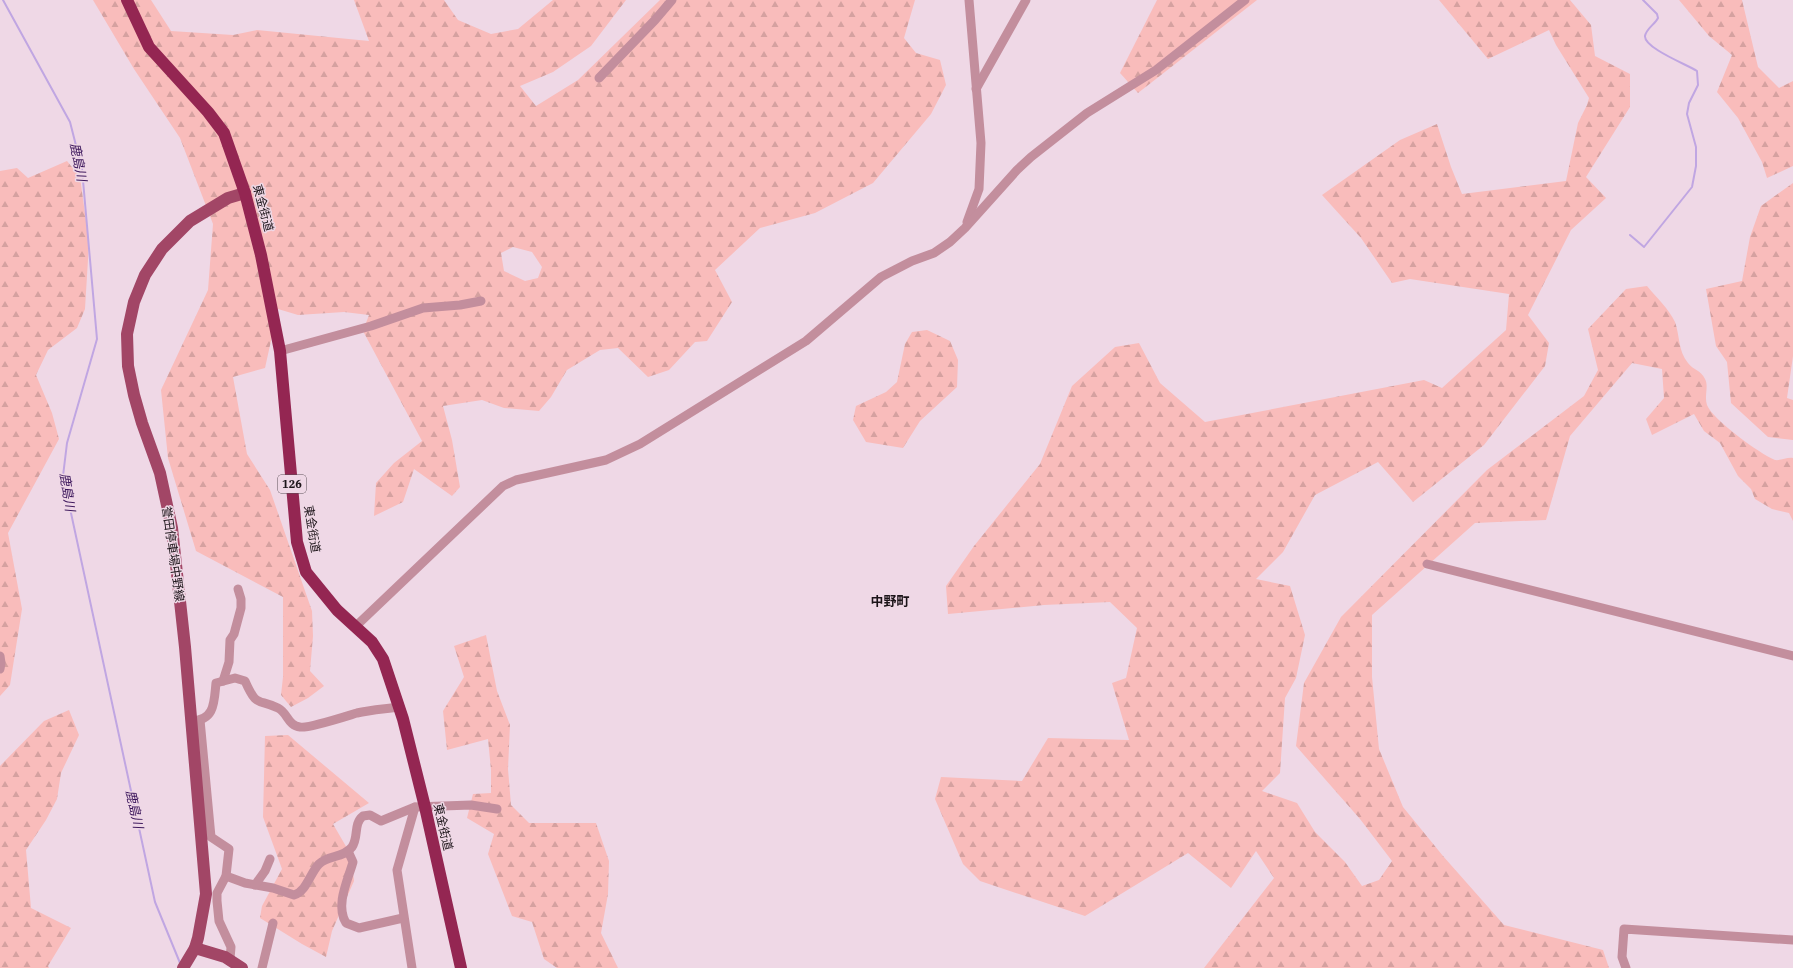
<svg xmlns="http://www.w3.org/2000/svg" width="1793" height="968" font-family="'IBM Plex Serif','Noto Sans JP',serif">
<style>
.forest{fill:url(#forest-firs);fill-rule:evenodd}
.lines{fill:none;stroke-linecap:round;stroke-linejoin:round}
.stream{stroke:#c0a6e2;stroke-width:2}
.minor{stroke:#c38e9d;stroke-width:9}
.major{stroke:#a24666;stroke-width:12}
.highway{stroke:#942652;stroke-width:12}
.labels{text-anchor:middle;stroke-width:3;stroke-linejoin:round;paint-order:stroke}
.shield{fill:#efd8e6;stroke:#5b4f56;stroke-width:1}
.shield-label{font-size:11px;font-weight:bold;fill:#1c1419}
.street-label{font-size:12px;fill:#1c1419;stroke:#efd8e6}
.water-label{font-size:13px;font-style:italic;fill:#3a145a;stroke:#efd8e6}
.neighbourhood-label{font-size:13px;font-weight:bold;fill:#1c1419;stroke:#efd8e6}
</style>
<defs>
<pattern id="forest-firs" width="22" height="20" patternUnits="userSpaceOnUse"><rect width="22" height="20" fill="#f9bcbb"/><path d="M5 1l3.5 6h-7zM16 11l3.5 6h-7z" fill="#d5a1a0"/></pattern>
</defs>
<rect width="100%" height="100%" fill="#efd8e6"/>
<!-- forest -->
<g class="forest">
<path d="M93,0h58l20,31 62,4 24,-5 112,11 -15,-41h90l14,20 33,14 27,-5 35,-29h73l-35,46 -38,26 -33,14 16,20 42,-26 82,-80h255l-11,38 12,15 24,7 6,25 -15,29 -58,69 -58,30 -55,15 -45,42 17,32 -25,39 -12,1 -26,28 -21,7 -30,-29 -18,2 -33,20 -16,27 -12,14 -35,-3 -22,-8 -39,6 9,34 8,47 -8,9 -38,-27 -11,33 -29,14 2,-33 18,-20 28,-22 -59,-110 6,-16 -25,-3 -46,3 -20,-6 -13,59 -32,9 14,77 23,36 42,121 1,25 -3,35 14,15 -16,12 -17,9 -10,-12 2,-18v-80l-87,-46 -28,-93 -7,-68 47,-100 5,-66 -33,-86 -46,-69zM513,247l19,5 10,15 -4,11 -13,3 -21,-10 -3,-18z"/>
<path d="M1157,0h100l-119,93 -18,-20z"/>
<path d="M1439,0h131l21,25 4,31 35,18v33l-44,70 20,21 -35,32 -43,85 21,28 -4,23 -61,79 -71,57 -35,-40 -63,33 -32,57 -27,27 34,7 15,49 -9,43 -11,20 -5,75 -18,18 35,12 18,29 30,30 17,24 17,-6 13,-19 -32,-42 -64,-73 8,-63 37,-66 146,-147 97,-74 14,-26 -10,-41 38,-40 21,-3c9,11 22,23 28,36 5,14 3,29 13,41 5,7 13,7 17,16 4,7 -1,17 2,26 5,14 53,49 68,55 5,1 12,-3 18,-2v63l-4,-8 -17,-4 -17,-10 -4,-10 -13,-13 -18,-33 -16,-12 -10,-17 -42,21 -6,-16 18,-21 -2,-29 -30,-6 -62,73 -24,84 -71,3 -103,92v62l7,72 24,58 40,49 61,69 99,25 6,18h-405l70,-90 -18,-27 -25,37 -43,-35 -103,63 -105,-35 -17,-17 -28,-65 6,-22 81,4 26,-43 81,2 -17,-57 14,-5 11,-50 -27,-26 -66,3 -96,9 -2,-28 28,-40 66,-82 32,-78 43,-39 24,-4 21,40 45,39 219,-42 18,8 64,-58 3,-36 -99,-15 -18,4 -31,-45 -39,-43 78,-55 37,-16 14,43 11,27 104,-13 12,-58 9,-18 2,-7 -33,-53 -7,-15 -61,29z"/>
<path d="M1679,0h63l16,67 21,21 14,-7v85l-26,12 -5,-16 -24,-44 -21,-26 15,-37 -23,-19z"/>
<path d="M67,161l13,16 9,66 -4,66 -8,19 -29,22 -12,25 16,38 7,26 -51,94 14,76 -12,76 -10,11v-525l17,-3 11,10z"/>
<path d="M1793,183v173l-6,42 6,2v40l-25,-3 -37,-34 -4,-41 -11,-16 -10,-57 36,-8 8,-44 11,-31z"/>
<path d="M927,330l23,11 8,19 -1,27 -37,34 -17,27 -37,-6 -13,-22 3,-14 30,-14 11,-10 8,-38 7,-12z"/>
<path d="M486,635l11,56 13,34 -2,44 3,36 18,18h67l13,38 -1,33 -7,39 17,35h-61l-13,-9 -12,-37 -20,-6 -24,-62 6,-20 -27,-16 6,-24 18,-1v-23l-3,-31 -41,11 -4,-39 21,-34 -10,-31z"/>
<path d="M69,710l10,25 -18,38 -4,26 -11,21 -20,30 5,58 40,20 -23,38 1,2h-49v-202l44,-45z"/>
<path d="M288,735l81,68 -36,21 18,31 3,26 -22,50 -6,26 -24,-13 -42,-26 2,-12 20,-37 -19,-52 2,-81z"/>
</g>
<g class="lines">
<!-- stream -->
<g class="stream">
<path d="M3,0l67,122 12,47 15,170 -30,104 -4,33 92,426 25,61"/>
<path d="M1630,235l14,12 48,-60 4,-21v-19l-9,-33 2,-11 9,-18 -1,-14c-9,-6 -53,-23 -52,-35 1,-7 10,-12 13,-18l-1,-4 -14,-14"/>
</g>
<!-- minor -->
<g class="minor">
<path d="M599,78l56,-58 17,-20"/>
<path d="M976,89l50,-89"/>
<path d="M967,222l12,-33 2,-46 -12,-143"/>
<path d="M280,351l91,-25 52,-18 37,-3 21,-4"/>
<path d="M1427,564l366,92"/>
<path d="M356,626l147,-140 13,-6 90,-20 34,-16 166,-103 75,-64 31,-16 22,-8 16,-11 15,-14 52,-58 14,-13 56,-44 69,-43 89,-70"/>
<path d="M0,656l1,7 -1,6"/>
<path d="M223,681l6,-19 1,-22 4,-6 7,-26v-9l-3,-10"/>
<path d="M200,720l11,117 18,12 -3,27 -9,17v8l2,20 12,26 -1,12"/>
<path d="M192,721c23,-1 22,-19 24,-38l19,-5 10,3c12,27 12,17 33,27 10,5 10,18 22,19 7,2 47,-11 57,-14 13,-3 28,-4 42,-6"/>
<path d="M348,851l5,11c-5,18 -18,43 -7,61l13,5 44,-10"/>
<path d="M226,876l19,7 28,5 21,7c13,-4 16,-22 25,-31 9,-9 25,-6 33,-17 7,-10 1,-23 11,-31l7,-1 11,6 34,-14 56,-2 26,4"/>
<path d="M255,885l10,-14 5,-12"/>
<path d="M262,968l11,-45"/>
<path d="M412,968l-15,-98 18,-63"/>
<path d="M1626,968l-4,-11 2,-28 169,11"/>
</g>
<!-- major -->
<g class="major">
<path d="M195,948l30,9 17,11"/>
<path d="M183,968l12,-20 3,-10 8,-44 -21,-247 -13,-119 -12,-55 -18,-50 -8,-28 -6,-29 -1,-32 7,-32 11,-27 17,-26 28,-28 38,-23 17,-5"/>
</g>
<!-- highway -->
<path class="highway" d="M127,0l22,47 59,65 16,21 21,60 16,62 19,96 17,191 9,30 31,38 35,32 11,17 20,60 22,88 36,161"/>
</g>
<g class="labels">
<!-- shield labels -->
<rect class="shield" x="278" y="475" width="28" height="18" rx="3"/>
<g class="shield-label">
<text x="292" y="488">126</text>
</g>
<!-- street labels -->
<g class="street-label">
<text transform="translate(263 208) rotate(75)" y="4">東金街道</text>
<text transform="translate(312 529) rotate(81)" y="4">東金街道</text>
<text transform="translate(173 554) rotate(82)" y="4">誉田停車場中野線</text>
<text transform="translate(443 827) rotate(77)" y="4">東金街道</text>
</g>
<!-- water labels -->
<g class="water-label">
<text transform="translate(79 162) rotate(79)" y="5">鹿島川</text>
<text transform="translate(68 492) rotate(81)" y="5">鹿島川</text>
<text transform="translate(135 809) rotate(78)" y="5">鹿島川</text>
</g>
<!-- neighbourhood labels -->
<g class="neighbourhood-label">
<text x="890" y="606">中野町</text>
</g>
</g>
</svg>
